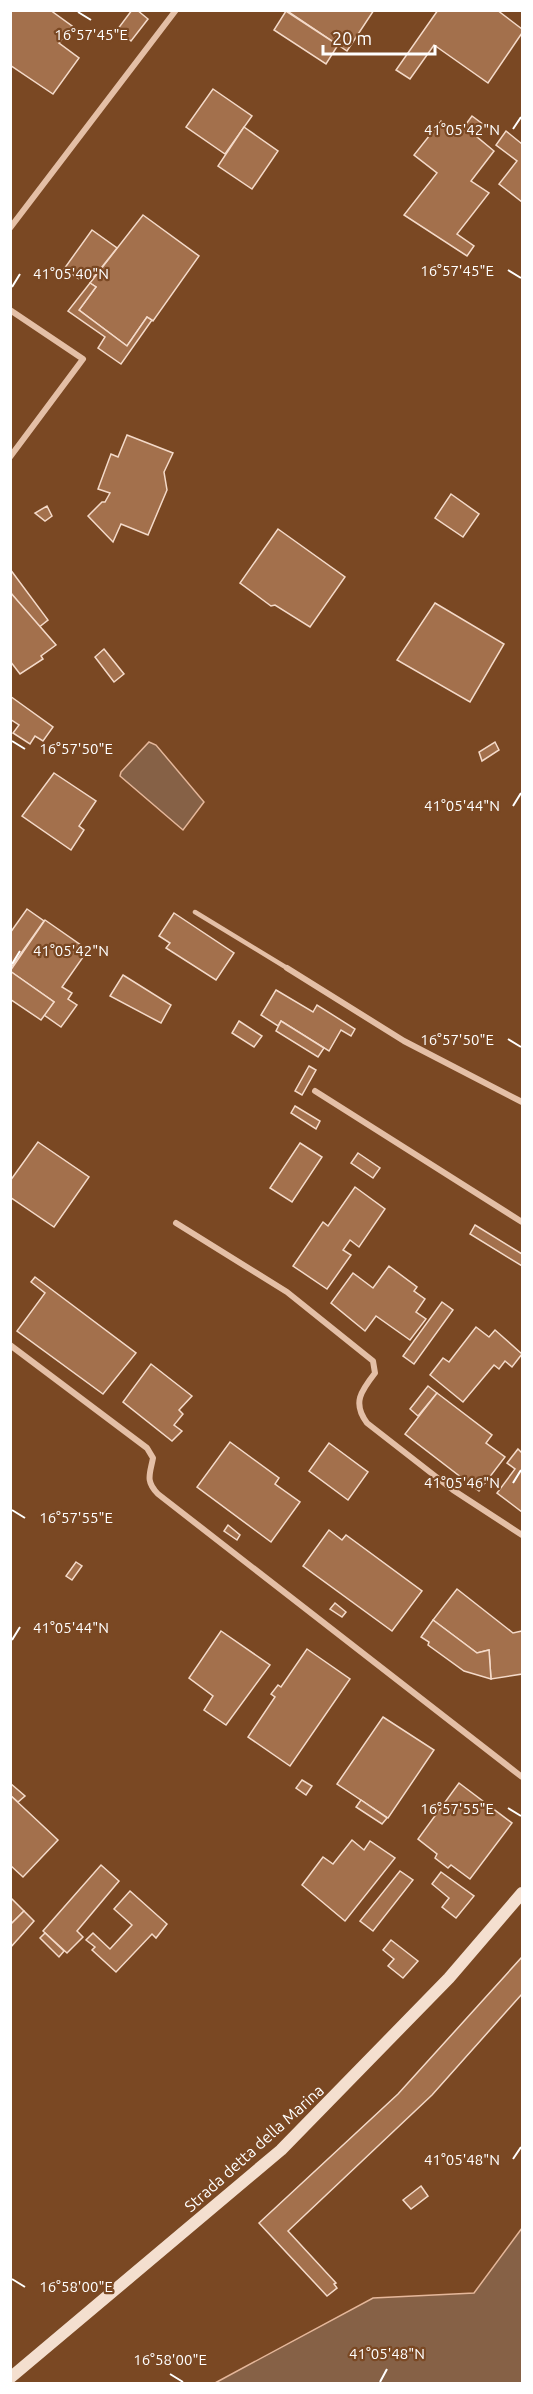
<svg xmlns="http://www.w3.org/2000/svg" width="533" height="2394" font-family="Ubuntu,sans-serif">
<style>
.water{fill:#866146;stroke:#e5b79a;stroke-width:1.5}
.building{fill:#a3704c;stroke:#f4dac9;stroke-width:1.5}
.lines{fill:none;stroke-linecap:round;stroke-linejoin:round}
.lane{stroke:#e4bfa6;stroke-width:4.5}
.street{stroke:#e4bfa6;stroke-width:6}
.secondary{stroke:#f4dfcf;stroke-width:12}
.ticks{fill:none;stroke:#fff;stroke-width:2}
.labels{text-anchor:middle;stroke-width:4.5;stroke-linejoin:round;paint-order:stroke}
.street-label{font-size:16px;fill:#fff;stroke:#7a4823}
.ticks-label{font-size:15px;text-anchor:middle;fill:#fff;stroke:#7a4823;stroke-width:4.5;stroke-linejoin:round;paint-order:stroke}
</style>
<rect width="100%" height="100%" fill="#7a4823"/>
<!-- water -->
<g class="water">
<path d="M149,742l7,3 48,57 -21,28 -63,-54 1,-4z"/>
<path d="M522,2228v155h-307l158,-85 101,-5z"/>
</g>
<!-- building -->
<g class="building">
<path d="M10,10h40l22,16 -13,17 20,15 -26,36 -43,-29z"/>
<path d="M132,10h5l11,9 -17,22 -14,-11z"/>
<path d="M286,10h88l-27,41z"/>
<path d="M438,10h59l25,19v4l-34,50 -54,-38 -24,34 -14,-9z"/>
<path d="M286,11l52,34 -12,19 -52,-34z"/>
<path d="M213,89l39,27 -27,38 -39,-27z"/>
<path d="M472,116l12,9 -8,11 18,15 -23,30 18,12 -32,41 17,12 -7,10 -63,-41 33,-42 -23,-18 27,-34 17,14z"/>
<path d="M244,127l34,24 -26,38 -34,-23z"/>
<path d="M506,131l16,13v58l-23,-18 18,-23 -21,-16z"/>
<path d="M143,215l56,41 -46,65 -6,-4 -20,29 -48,-36 17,-23 -6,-4z"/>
<path d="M92,230l25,18 -23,29 -9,-6 -6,8 -15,-10z"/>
<path d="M90,283l6,4 -17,23 48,36 20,-29 5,3 -31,44 -23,-16 7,-11 -37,-26z"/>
<path d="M127,435l46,18 -9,19 3,18 -19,45 -27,-11 -8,18 -25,-26 14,-14h3l5,-9 -12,-4 13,-35 7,3z"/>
<path d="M451,494l28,20 -16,23 -28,-19z"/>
<path d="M47,506l5,10 -7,5 -10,-8z"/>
<path d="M278,529l67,48 -35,50 -35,-22 -4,1 -31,-23z"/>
<path d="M10,569l38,51 -10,8 -28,-36z"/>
<path d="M10,592l46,53 -15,11 2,3 -23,15 -10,-13z"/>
<path d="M435,603l69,41 -34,58 -73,-42z"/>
<path d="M104,649l20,25 -10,8 -19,-25z"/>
<path d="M10,696l43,31 -10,14 -8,-5 -5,8 -17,-11 6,-8 -9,-6z"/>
<path d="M495,742l4,8 -17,11 -3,-9z"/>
<path d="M54,773l42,28 -17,25 5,4 -13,20 -49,-34z"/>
<path d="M27,909l17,12 -34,48v-36z"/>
<path d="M174,913l60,40 -18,27 -50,-32 4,-5 -11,-7z"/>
<path d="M45,920l43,30 -26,37 10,6 -4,6 9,6 -16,22 -17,-12 10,-13 -44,-31z"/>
<path d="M10,971l44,31 -13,18 -31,-21z"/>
<path d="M123,975l48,30 -10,18 -51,-27z"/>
<path d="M276,990l37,22 4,-7 38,24 -4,7 -10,-6 -12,21 -48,-30 -3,5 -17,-11z"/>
<path d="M239,1021l23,15 -8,11 -22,-14z"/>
<path d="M281,1021l43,27 -6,9 -42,-26z"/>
<path d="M309,1066l7,4 -14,25 -7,-4z"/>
<path d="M295,1106l25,15 -4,8 -25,-16z"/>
<path d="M38,1142l51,35 -35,50 -44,-30v-16z"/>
<path d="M300,1143l22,14 -30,45 -22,-14z"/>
<path d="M358,1153l22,15 -7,10 -22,-15z"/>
<path d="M355,1187l30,22 -26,38 -9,-7 -7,10 8,5 -24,34 -34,-23 30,-44 5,4z"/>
<path d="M475,1225l47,29v12l-52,-32z"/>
<path d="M389,1266l28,21 -3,4 11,8 -9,13 10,7 -16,21 -34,-24 -11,15 -34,-28 22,-30 20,15z"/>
<path d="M35,1277l101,76 -33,41 -86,-63 28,-38 -14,-11z"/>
<path d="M442,1302l11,8 -39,54 -11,-8z"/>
<path d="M476,1327l13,10 6,-7 27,24 -10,13 -7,-6 -6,8 -5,-4 -31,37 -33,-27 13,-17 6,4z"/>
<path d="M151,1364l41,32 -13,14 4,4 -9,11 8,6 -10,10 -49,-39z"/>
<path d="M428,1386l9,7 -19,23 -8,-7z"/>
<path d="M437,1393l55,42 -6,8 19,14 -26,34 -74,-57z"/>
<path d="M230,1442l49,36 -4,6 25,18 -29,40 -74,-55z"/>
<path d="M329,1443l39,29 -20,28 -39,-29z"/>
<path d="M518,1449l4,4v59l-25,-19 18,-24 -8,-6z"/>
<path d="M228,1525l12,10 -3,5 -13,-9z"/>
<path d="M329,1530l13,10 4,-5 76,56 -30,40 -89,-65z"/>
<path d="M76,1562l6,4 -10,14 -6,-4z"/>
<path d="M457,1589l56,44 9,-2v43l-31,5 -2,-29 -12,3 -44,-33z"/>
<path d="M335,1603l11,9 -4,5 -12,-8z"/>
<path d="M433,1620l44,33 12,-3 2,29 -27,-8 -36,-26 1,-3 -8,-5z"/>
<path d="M221,1631l49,34 -44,60 -22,-15 9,-14 -24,-18z"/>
<path d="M307,1649l43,30 -60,87 -42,-29 27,-40 -4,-3 7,-9 3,2z"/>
<path d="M383,1717l51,33 -46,68 -51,-34z"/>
<path d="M302,1780l10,6 -6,9 -10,-7z"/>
<path d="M10,1783l15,13 -7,6 -8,-7z"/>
<path d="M459,1783l53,40 -42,56 -19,-14 -3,3 -13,-10 2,-4 -19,-15z"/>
<path d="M10,1795l48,45 -35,37 -13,-12z"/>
<path d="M361,1800l26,18 -5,6 -26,-17z"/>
<path d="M352,1840l12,10 6,-9 25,17 -50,63 -43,-36 21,-28 10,7z"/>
<path d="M101,1865l18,16 -42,50 6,6 -16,16 -24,-22z"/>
<path d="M400,1871l13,9 -40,51 -13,-10z"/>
<path d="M441,1872l33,24 -18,22 -14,-11 7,-9 -17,-14z"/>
<path d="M130,1891l37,33 -11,14 -4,-4 -36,38 -24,-22 3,-3 -9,-7 7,-7 17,16 22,-24 -18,-16z"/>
<path d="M10,1897l14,14 -14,14z"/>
<path d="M24,1911l10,10 -24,27v-23z"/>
<path d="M45,1933l19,18 -5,6 -19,-19z"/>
<path d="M391,1940l27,21 -15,17 -15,-12 6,-7 -11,-9z"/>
<path d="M522,1957v37l-90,101 -144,136 48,52 -2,1 3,4 -10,8 -68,-73 139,-129z"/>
<path d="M421,2186l7,10 -17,13 -8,-9z"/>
</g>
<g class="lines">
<!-- lane -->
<path class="lane" d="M195,912l92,56"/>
<!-- street -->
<g class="street">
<path d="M10,228l166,-218"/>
<path d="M10,310l73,49 -73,98"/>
<path d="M287,968l117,73 118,61"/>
<path d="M315,1091l207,131"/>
<path d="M176,1223l111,69 86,69 2,12c-14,18 -23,30 -8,50l86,67 69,45"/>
<path d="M10,1345l137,103 6,10c-3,16 -8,23 5,36l364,283"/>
</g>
<!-- secondary -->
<path class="secondary" d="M10,2378l271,-228 168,-172 73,-85"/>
</g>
<!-- ticks -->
<path class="ticks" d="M78,12l13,8M513,129l8,-12M508,270l13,8M12,287l8,-13M12,741l13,8M513,806l8,-13M12,964l8,-13M508,1039l13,8M513,1483l8,-13M12,1510l13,8M12,1640l8,-13M508,1808l13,8M513,2159l8,-12M12,2279l13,8M170,2374l13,8M380,2382l7,-13"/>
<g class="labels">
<!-- street labels -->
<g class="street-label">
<text transform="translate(254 2148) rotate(-42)" y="6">Strada detta della Marina</text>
</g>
</g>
<g class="ticks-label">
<text x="91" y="40">16°57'45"E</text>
<text x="462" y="135">41°05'42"N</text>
<text x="457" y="276">16°57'45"E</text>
<text x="71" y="279">41°05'40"N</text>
<text x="76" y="754">16°57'50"E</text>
<text x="462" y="811">41°05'44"N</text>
<text x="71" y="956">41°05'42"N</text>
<text x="457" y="1045">16°57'50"E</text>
<text x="462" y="1488">41°05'46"N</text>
<text x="76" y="1523">16°57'55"E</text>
<text x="71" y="1633">41°05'44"N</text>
<text x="457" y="1814">16°57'55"E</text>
<text x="462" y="2165">41°05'48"N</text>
<text x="76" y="2292">16°58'00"E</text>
<text x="387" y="2359">41°05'48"N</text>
<text x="170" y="2365">16°58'00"E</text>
</g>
<!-- border -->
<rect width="533" height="2394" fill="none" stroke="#ffffff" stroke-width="24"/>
<!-- scale -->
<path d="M323 45v9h112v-9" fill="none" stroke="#ffffff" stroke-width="3"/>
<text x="332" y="45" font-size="18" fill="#ffffff" stroke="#7a4823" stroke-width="4.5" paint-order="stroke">20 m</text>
</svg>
